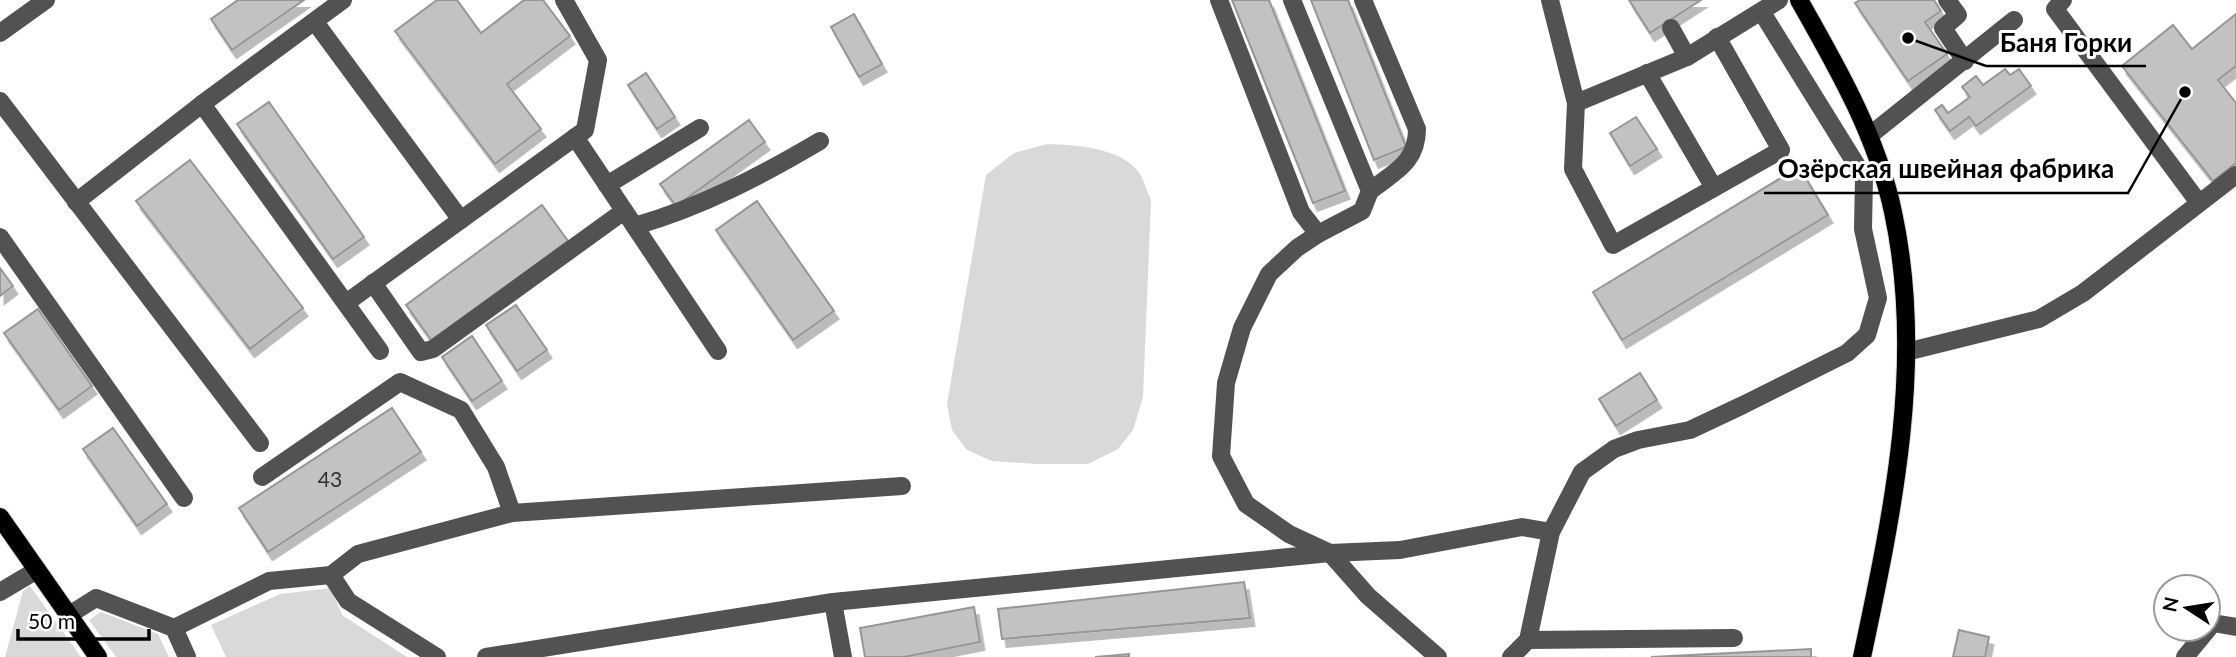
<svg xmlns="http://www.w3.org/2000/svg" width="2236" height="657" font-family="Lato,sans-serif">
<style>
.green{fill:#d9d9d9}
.building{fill:#c2c2c2;stroke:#969696;stroke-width:2;filter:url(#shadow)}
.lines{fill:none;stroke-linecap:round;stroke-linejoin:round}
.major-casing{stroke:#dbdbdb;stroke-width:20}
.minor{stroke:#525252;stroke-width:18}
.major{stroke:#000;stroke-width:18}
.labels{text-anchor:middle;stroke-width:6;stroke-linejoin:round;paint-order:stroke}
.number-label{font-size:21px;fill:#303030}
.leader{fill:none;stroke:#000;stroke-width:2.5}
.callout-dot{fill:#000;stroke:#fff;stroke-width:2.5}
.callout-label{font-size:26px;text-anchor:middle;font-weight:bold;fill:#000;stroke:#fff;stroke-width:6;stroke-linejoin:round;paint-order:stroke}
</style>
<defs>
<filter id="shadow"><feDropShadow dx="4.5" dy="8" stdDeviation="0" flood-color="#0004"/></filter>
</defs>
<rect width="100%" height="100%" fill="#fff"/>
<!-- green -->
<g class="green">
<path d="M1047,144c28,1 75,3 93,30 4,7 7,17 11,26l-8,197 -10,33 -15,19 -30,15h-51l-45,-3 -25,-11 -15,-20 -5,-26 39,-229 28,-22z"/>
<path d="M30,586l51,71h-76l18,-66z"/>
<path d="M331,588l11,27 65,42h-181l-15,-32 69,-31z"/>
<path d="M101,612l57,22 11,23h-53l-27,-37z"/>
</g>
<!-- building -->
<g class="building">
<path d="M238,0h66l-72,50 -21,-31z"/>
<path d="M437,0h20l24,33 43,-33h19l27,36 -63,48 34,45 -46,35 -100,-133z"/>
<path d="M1232,0h37l76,191 -32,12z"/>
<path d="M1311,0h37l58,147 -32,13z"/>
<path d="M1629,0h72l-51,33z"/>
<path d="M1860,0h74l7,11 -16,11 22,32 -39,27 -53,-78z"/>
<path d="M854,14l28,50 -23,13 -28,-50z"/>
<path d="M2236,14v52l-18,14 18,23v60l-23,18 -91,-115 51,-41 19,24z"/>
<path d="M2005,69l5,6 9,-6 12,17 -55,40 -7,-9 -19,14 -15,-21 7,-5 6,8 22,-16 -8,-10 14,-11 7,9z"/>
<path d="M646,73l29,44 -18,12 -29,-44z"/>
<path d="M269,102l95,135 -31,22 -96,-135z"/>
<path d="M1636,117l21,32 -27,17 -20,-33z"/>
<path d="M749,120l16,22 -89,64 -16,-22z"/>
<path d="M190,160l113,148 -53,41 -114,-148z"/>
<path d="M1799,167l29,48 -206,125 -29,-48z"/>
<path d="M757,201l77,110 -41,29 -77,-110z"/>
<path d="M542,205l26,36 -136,100 -26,-36z"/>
<path d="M0,268l13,18 -13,10z"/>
<path d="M516,305l31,45 -30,21 -31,-46z"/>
<path d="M38,309l54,77 -33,24 -55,-77z"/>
<path d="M472,336l30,45 -30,20 -30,-44z"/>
<path d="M1640,373l17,27 -41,26 -17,-27z"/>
<path d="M392,408l29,44 -153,100 -29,-44z"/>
<path d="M113,428l54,76 -30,22 -54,-77z"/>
<path d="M1244,582l6,36 -248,21 -4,-30z"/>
<path d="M974,607l6,35 -76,15h-39l-5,-29z"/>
<path d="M1959,630l30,7 -4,20h-32z"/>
<path d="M1811,649v8h-160z"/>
<path d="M1129,654v3h-34z"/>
</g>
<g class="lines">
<!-- major casing -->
<g class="major-casing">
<g id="major">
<path d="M1799,0c38,67 78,136 94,212 32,149 0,299 -31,445"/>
<path d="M0,517l98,140"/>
</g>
</g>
<!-- minor -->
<g class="minor">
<path d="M1219,0l82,212 17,22"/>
<path d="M1292,0l78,191 -8,20 -44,23 -21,14 -28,26 -27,54 -16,55 -5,73 25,48 43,30 41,19 38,43 70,61"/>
<path d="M1363,0l54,129c0,34 -23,43 -47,62"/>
<path d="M1550,0l26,103 -3,66 40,76 168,-95 -64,-113"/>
<path d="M1947,0l11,15 -15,13 22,33"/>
<path d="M2063,0l-8,9 144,194"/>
<path d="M315,22l146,198"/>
<path d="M1671,28l16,29"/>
<path d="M0,33l46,-33"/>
<path d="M1647,73l67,115"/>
<path d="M0,101l260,342"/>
<path d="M1576,103l111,-46 92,-57"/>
<path d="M202,104l178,247"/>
<path d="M1869,136l145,-116"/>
<path d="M575,137l143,214"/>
<path d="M607,185l93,-57"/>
<path d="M76,202l126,-98 141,-104"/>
<path d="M635,226c66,-19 126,-50 185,-85"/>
<path d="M0,237l184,261"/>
<path d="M373,283l48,69 12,-3 191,-138"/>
<path d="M346,303l239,-173 13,-70 -34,-60"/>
<path d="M1906,352l133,-33 44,-26 153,-118"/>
<path d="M262,477l138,-95 61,28 35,57 16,46"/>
<path d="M331,575l17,26 89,56"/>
<path d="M0,592l37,-22"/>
<path d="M833,602l10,55"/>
<path d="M69,615l27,-17 78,30 95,-47 62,-6 27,-21 154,-41 390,-27"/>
<path d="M174,628l13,29"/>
<path d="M1528,640l206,-2"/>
<path d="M486,657l347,-55 497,-49 70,-3 122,-23 29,5"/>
<path d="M1511,657l17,-17 23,-108 31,-60 32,-23 24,-9 52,-10 53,-25 104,-52 20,-18 11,-37 -15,-69 1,-52 -98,-158"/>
<path d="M2185,657l28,-34 23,4"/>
</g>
<!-- major -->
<use href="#major" class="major"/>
</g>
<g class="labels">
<!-- number labels -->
<g class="number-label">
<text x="330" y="487">43</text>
</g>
</g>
<!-- callouts -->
<path class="leader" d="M1908 38L1986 66H2146M2185 92L2128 193H1764"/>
<g class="callout-dot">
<circle cx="1908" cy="38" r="7"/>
<circle cx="2185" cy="92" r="7"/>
</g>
<g class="callout-label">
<text x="2066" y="52">Баня Горки</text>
<text x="1946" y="178">Озёрская швейная фабрика</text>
</g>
<!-- north arrow -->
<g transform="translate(2187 608) rotate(282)"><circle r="33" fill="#ffffff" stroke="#999999" stroke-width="2"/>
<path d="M0-5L12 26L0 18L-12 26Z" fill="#000000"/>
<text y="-10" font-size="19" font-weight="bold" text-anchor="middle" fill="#000000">N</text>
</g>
<!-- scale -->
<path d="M18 629v10h131v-10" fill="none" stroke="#000000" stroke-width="3.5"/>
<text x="28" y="629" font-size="21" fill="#000000" stroke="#ffffff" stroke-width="5" paint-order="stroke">50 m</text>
</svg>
